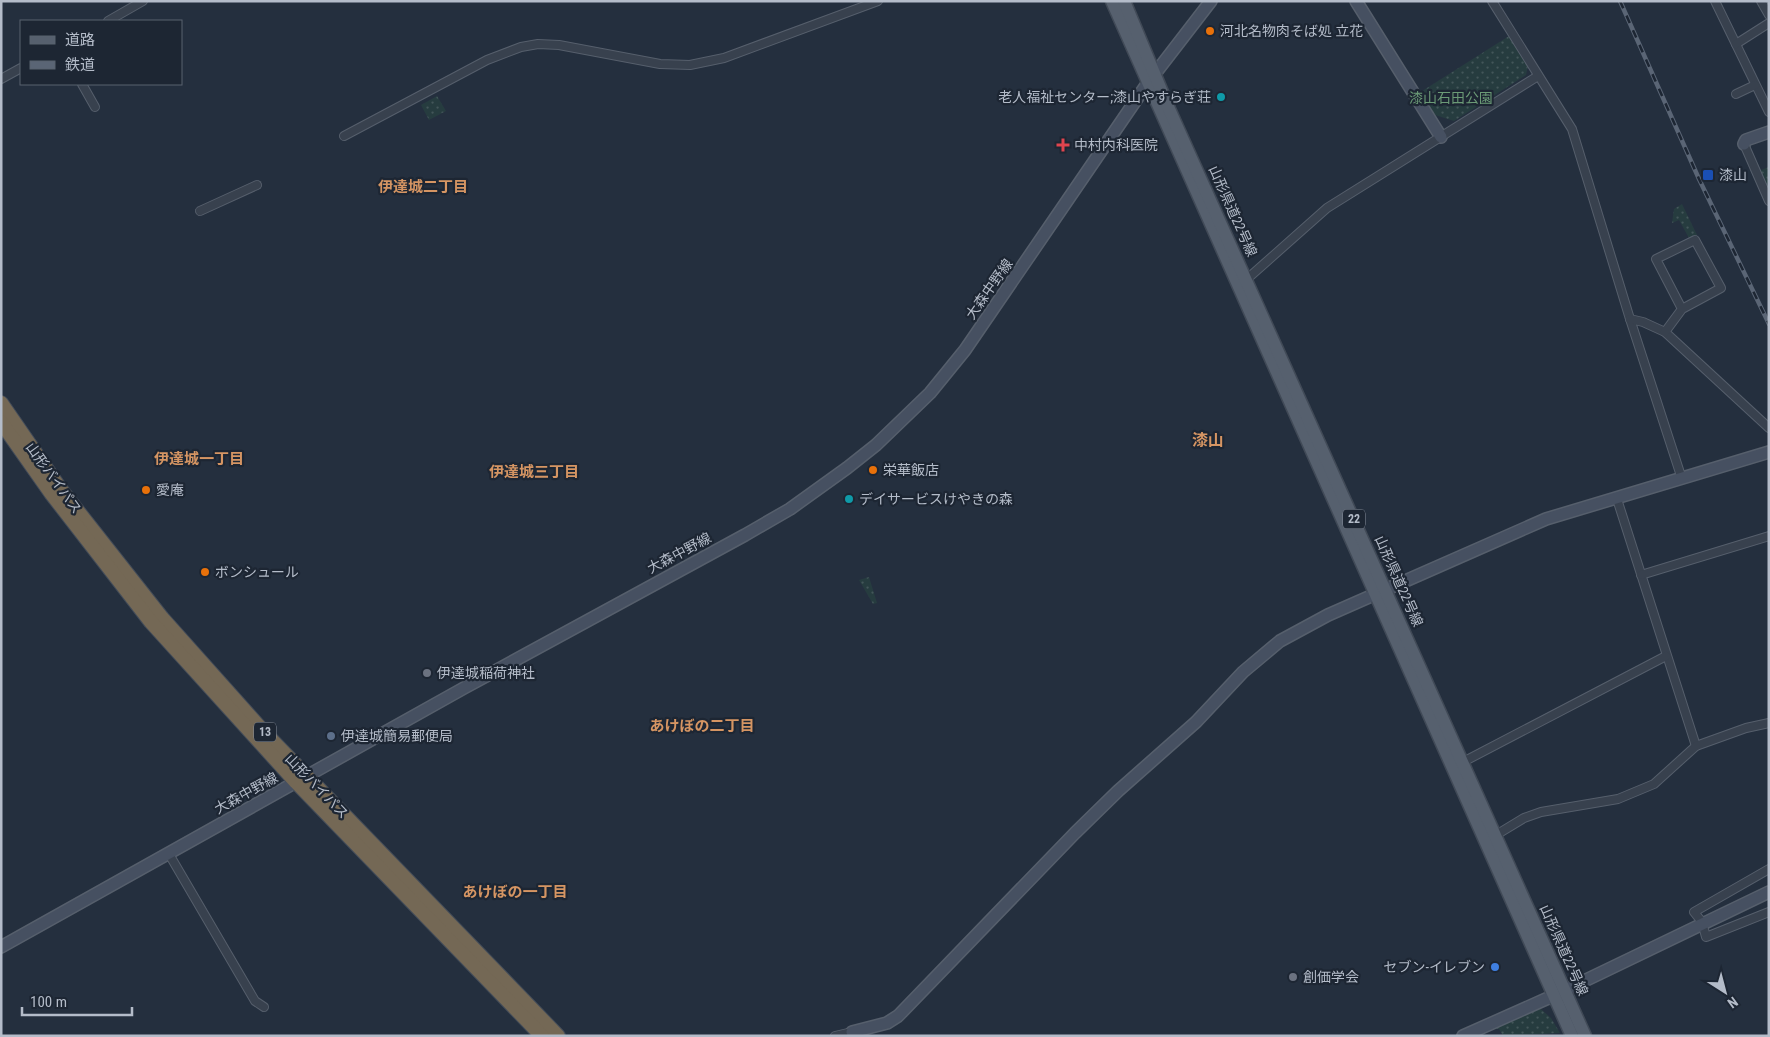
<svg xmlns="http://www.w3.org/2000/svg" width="1770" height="1037" font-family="'Roboto Condensed','Noto Sans JP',sans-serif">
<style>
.grass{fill:url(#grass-dots)}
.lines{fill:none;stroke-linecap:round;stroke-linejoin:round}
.street-casing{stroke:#565f6c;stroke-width:10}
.secondary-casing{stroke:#565f6c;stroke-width:14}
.primary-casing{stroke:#414a57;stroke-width:15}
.highway-casing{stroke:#434c59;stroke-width:16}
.street{stroke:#38414e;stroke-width:8}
.secondary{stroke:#465061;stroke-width:11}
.primary{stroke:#56606e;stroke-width:12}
.highway{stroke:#746855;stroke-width:14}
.rail-casing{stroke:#5a6575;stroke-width:4.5}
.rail{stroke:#1d2633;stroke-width:2.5;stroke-dasharray:8;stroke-linecap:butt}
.food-dot{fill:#e8710a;stroke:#1d2633;stroke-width:2}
.culture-dot{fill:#0f9aa8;stroke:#1d2633;stroke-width:2}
.health-dot{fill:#e0444e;stroke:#1d2633;stroke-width:2}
.transit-dot{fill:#1a4fb4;stroke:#1d2633;stroke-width:2}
.worship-dot{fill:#6b7280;stroke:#1d2633;stroke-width:2}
.service-dot{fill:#5c6f8a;stroke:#1d2633;stroke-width:2}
.shop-dot{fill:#3f7fe0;stroke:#1d2633;stroke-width:2}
.labels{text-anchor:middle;stroke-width:4.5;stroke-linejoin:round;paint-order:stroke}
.shield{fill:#1d2633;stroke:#878f9c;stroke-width:1}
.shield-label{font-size:12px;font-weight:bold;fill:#b4bcc9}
.poi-label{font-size:14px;fill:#b4bcc9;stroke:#1d2633;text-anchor:start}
.park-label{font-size:14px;fill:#6b9a76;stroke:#1d2633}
.street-label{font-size:14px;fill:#b4bcc9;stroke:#1d2633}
.neighbourhood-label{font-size:15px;font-weight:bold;fill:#d59563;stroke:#1d2633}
.quarter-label{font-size:16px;font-weight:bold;fill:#d59563;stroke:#1d2633}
</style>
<defs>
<pattern id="grass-dots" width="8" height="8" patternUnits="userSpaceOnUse" patternTransform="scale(1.25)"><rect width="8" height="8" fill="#263c3f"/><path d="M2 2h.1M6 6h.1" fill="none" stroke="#435659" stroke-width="1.8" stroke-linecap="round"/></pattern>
</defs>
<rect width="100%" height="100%" fill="#242f3e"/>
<!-- grass -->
<g class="grass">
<path d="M1509,36l19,30 -2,9 -72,46 -22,-7 -13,-21z"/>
<path d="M437,96l9,15 -17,9 -8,-15z"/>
<path d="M1769,167v17l-7,3 -6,-15z"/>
<path d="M1682,204l15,31 -8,3 -10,-18 -7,3 2,-14z"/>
<path d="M869,577l8,26 -4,1 -14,-24z"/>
<path d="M1535,1004l16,14 9,15 -57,3 -4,-7h-16z"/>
</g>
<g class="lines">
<!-- street casing -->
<g class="street-casing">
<g id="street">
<path d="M1492,1l80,128 58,190 52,160"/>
<path d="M1715,1l54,111"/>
<path d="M1761,1l8,14"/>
<path d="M108,21l35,-20"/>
<path d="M1736,44l33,-21"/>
<path d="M1,79l20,-11"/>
<path d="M82,84l13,23"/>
<path d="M1736,94l19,-9"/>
<path d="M344,136l143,-76 34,-13 17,-3 21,1 101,19 30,1 34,-7 154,-57"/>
<path d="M1744,144l25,57"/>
<path d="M200,211l57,-26"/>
<path d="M1247,279l80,-71 211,-132"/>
<path d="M1630,319l13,3 22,10 104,96"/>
<path d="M1665,332l17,-23 -26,-50 39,-19 26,48 -39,21"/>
<path d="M1617,499l79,247"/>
<path d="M1641,575l128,-39"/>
<path d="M1463,762l203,-106"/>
<path d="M1496,835l28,-17 17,-6 77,-13 36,-15 42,-38 50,-18 23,-5"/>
<path d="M169,854l86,147 9,6"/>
<path d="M1769,869l-75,43 8,10 4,15 63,-25"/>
<path d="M835,1036l17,-4"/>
</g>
</g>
<!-- secondary casing -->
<g class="secondary-casing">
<g id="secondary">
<path d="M1356,1l85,136"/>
<path d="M1744,144l2,-4 23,-8"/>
<path d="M1,947l463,-259 281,-153 45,-26 57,-41 29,-23 54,-52 35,-43 182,-266 64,-83"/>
<path d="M852,1032l35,-9 11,-7 177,-183 43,-42 78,-69 47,-50 37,-31 48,-26 218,-96 223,-67"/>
<path d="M1463,1036l92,-41 214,-103"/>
</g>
</g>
<!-- primary casing -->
<g class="primary-casing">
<g id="primary">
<path d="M1112,1l460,1035"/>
<path d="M1124,1l45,108 416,927"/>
</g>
</g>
<!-- highway casing -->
<g class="highway-casing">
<g id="highway">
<path d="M1,403l60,87 101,128 100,112 296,306"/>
<path d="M1,422l50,71 100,129 145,160 246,254"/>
</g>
</g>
<!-- street -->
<use href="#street" class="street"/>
<!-- secondary -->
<use href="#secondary" class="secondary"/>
<!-- primary -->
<use href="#primary" class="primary"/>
<!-- highway -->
<use href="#highway" class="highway"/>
<!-- rail casing -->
<g class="rail-casing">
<path id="rail" d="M1620,1l79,178 70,145"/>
</g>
<!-- rail -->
<use href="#rail" class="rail"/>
</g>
<!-- markers -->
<g class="food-dot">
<circle cx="1210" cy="31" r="5"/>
<circle cx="873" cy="470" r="5"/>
<circle cx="146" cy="490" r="5"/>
<circle cx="205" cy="572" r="5"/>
</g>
<g class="culture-dot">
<circle cx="1221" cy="97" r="5"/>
<circle cx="849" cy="499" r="5"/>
</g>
<path class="health-dot" d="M1060.5 137.5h5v5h5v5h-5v5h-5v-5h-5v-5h5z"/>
<rect class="transit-dot" x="1702" y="169" width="12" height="12" rx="2.5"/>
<g class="worship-dot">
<circle cx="427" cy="673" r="5"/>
<circle cx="1293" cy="977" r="5"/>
</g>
<circle class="service-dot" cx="331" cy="736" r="5"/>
<circle class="shop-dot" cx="1495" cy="967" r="5"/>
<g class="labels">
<!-- shield labels -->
<g class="shield">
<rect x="1343" y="509.5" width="22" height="19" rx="4"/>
<rect x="254" y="722.5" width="22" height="19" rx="4"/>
</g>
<g class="shield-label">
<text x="1354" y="523">22</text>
<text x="265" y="736">13</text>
</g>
<!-- poi labels -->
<g class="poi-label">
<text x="1220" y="36">河北名物肉そば処 立花</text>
<text x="1211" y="102" text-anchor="end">老人福祉センター;漆山やすらぎ荘</text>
<text x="1074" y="150">中村内科医院</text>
<text x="1719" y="180">漆山</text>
<text x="883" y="475">栄華飯店</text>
<text x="156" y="495">愛庵</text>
<text x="859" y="504">デイサービスけやきの森</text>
<text x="215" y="577">ボンシュール</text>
<text x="437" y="678">伊達城稲荷神社</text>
<text x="341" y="741">伊達城簡易郵便局</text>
<text x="1485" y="972" text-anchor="end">セブン-イレブン</text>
<text x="1303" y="982">創価学会</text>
</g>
<!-- park labels -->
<g class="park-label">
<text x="1451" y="103">漆山石田公園</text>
</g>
<!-- street labels -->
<g class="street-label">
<text transform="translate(1233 211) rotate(66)" y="5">山形県道22号線</text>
<text transform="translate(989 289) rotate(-55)" y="5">大森中野線</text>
<text transform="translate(54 478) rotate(54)" y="5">山形バイパス</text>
<text transform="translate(679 553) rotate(-28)" y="5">大森中野線</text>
<text transform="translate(1399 581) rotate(66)" y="5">山形県道22号線</text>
<text transform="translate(317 786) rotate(46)" y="5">山形バイパス</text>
<text transform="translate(246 793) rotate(-29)" y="5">大森中野線</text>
<text transform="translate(1564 950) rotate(66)" y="5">山形県道22号線</text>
</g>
<!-- neighbourhood labels -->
<g class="neighbourhood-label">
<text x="423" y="192">伊達城二丁目</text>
<text x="199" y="464">伊達城一丁目</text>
<text x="534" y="477">伊達城三丁目</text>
<text x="702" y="731">あけぼの二丁目</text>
<text x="515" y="897">あけぼの一丁目</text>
</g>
<!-- quarter labels -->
<g class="quarter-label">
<text x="1208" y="446">漆山</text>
</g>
</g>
<!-- border -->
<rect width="1770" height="1037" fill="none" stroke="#b4bcc9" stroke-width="5"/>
<!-- legend -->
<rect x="20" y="20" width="162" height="65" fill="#1d2633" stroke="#59626f"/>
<rect x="30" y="36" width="25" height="8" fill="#56606e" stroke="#59626f"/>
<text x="65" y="45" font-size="15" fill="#b4bcc9">道路</text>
<rect x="30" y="61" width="25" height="8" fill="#5a6575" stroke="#59626f"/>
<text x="65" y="70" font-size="15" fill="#b4bcc9">鉄道</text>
<!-- north arrow -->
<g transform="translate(1725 992) rotate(144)" stroke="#1d2633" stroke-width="4" paint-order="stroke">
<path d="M0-4L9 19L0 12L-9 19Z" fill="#b4bcc9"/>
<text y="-8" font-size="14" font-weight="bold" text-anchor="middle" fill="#b4bcc9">N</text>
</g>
<!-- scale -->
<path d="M22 1007v8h110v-8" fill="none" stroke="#b4bcc9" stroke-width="2.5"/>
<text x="30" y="1007" font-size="15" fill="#b4bcc9" stroke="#1d2633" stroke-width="4" paint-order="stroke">100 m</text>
</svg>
